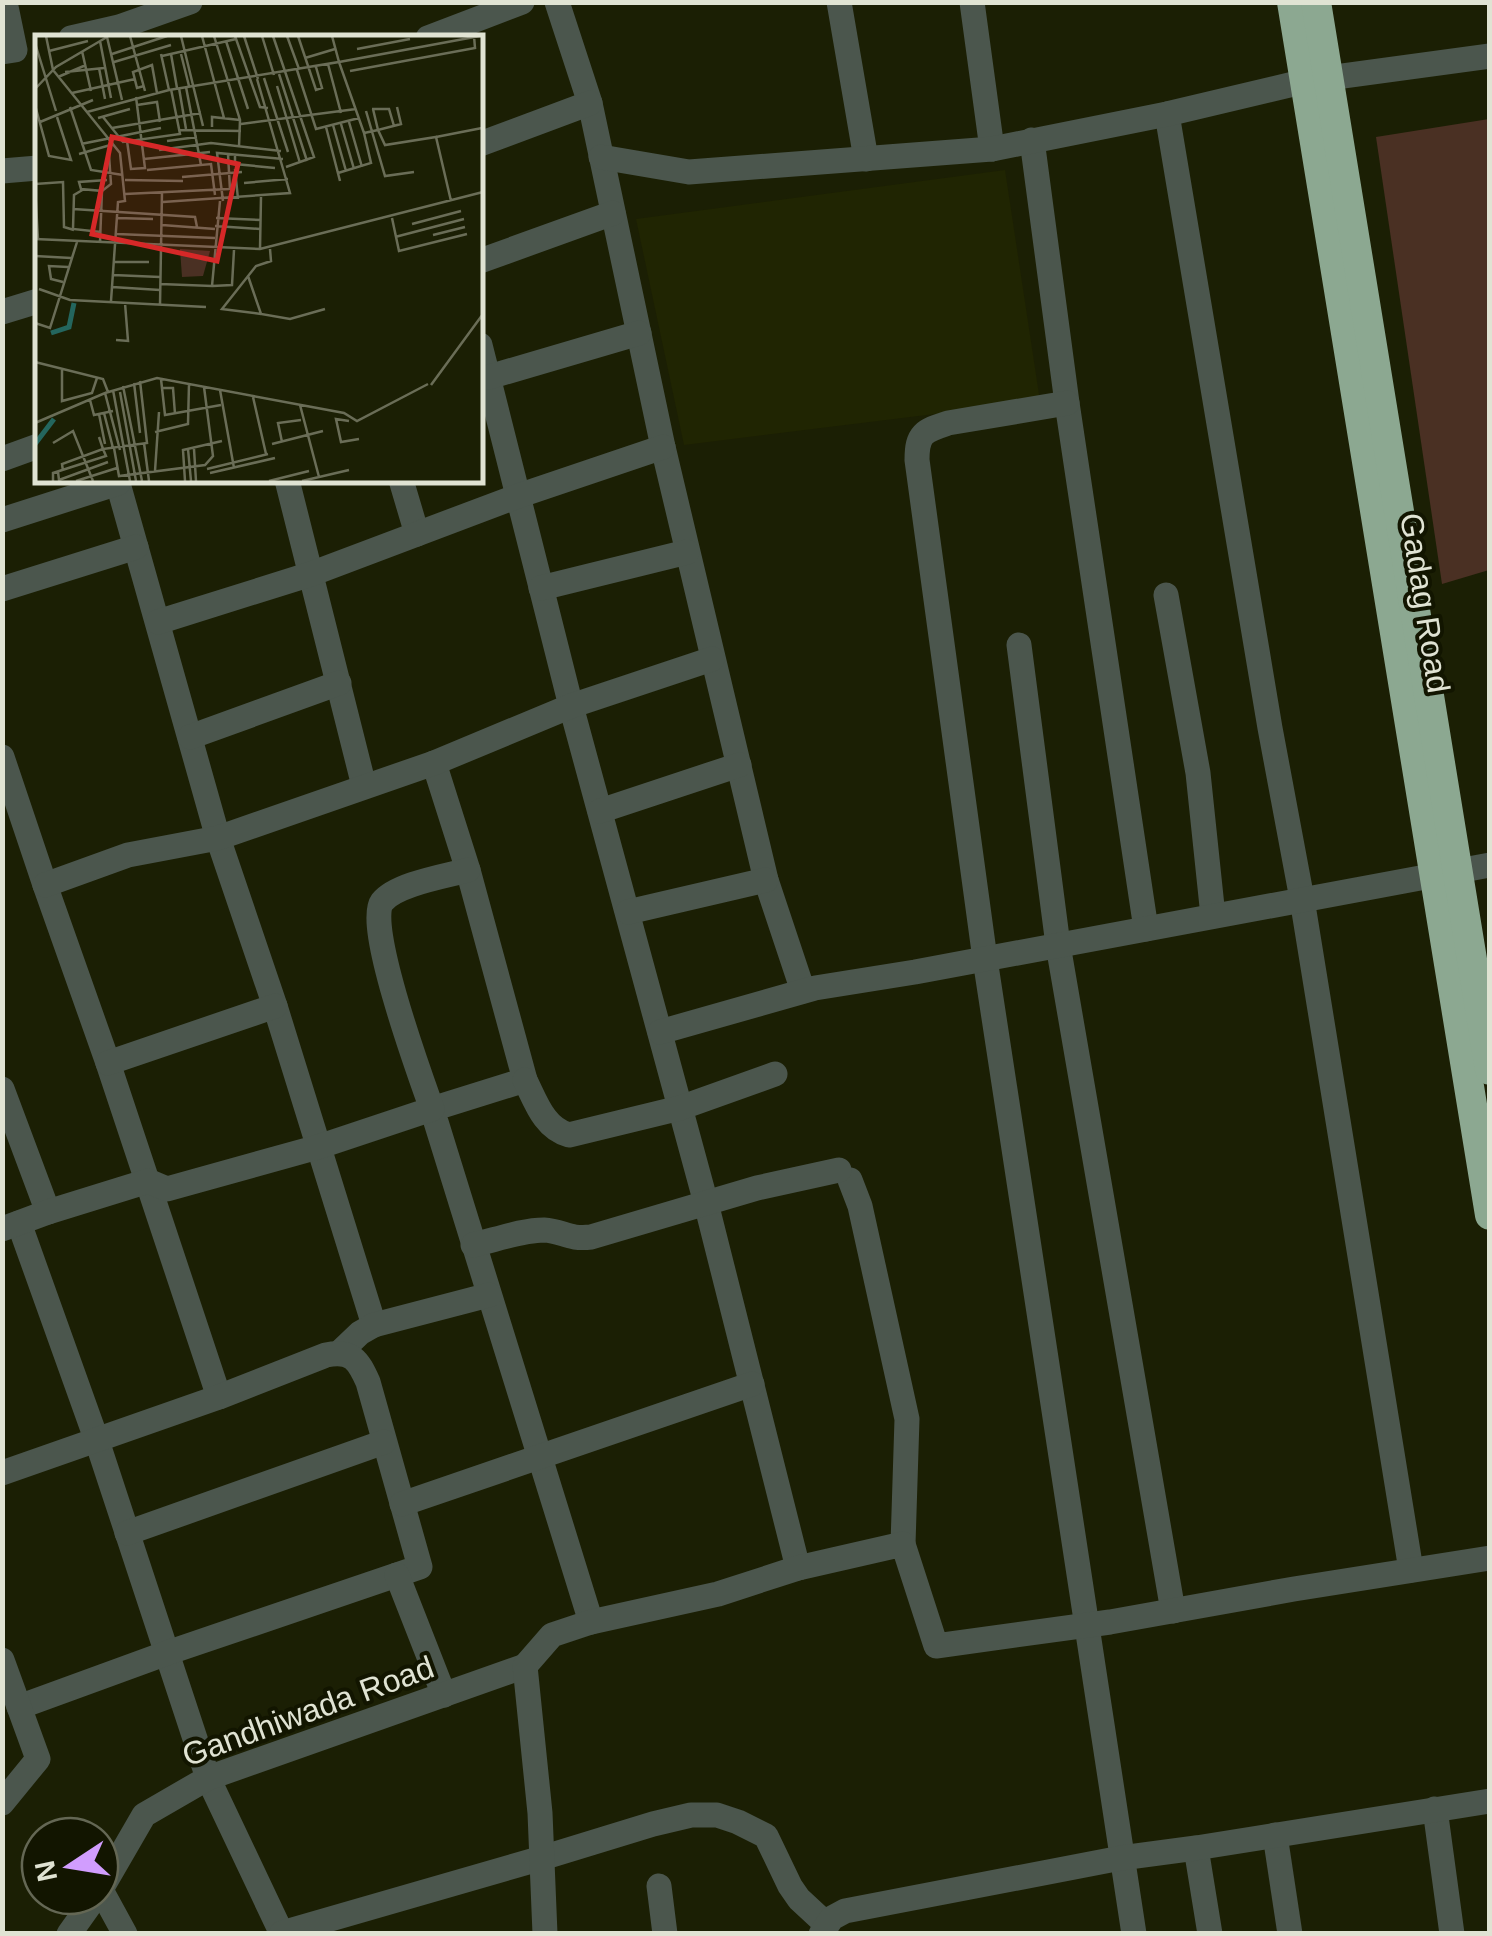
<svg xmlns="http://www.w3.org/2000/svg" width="1492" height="1936" font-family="Helvetica,sans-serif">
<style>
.built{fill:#202502}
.green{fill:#4a3023}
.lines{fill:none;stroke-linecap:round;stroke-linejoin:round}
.street{stroke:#4b564d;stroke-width:25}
.highway{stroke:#8ca891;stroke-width:30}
.labels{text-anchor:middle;stroke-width:8;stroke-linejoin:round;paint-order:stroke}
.street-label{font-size:32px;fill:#e0e3d3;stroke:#121500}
.inset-river{fill:none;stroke:#24665e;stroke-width:5}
.inset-road{fill:none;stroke:#6a6d57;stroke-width:2.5}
.view{fill:#d62828;fill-opacity:0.15;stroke:#d62828;stroke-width:5}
.inset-edge{fill:none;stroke:#e0e3d3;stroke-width:5}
</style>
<rect width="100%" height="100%" fill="#1b1f04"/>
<!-- built -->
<path class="built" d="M1005,170l35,231 -356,44 -48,-226z"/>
<!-- green -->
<path class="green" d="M1489,119v451l-47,14 -66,-447z"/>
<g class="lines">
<!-- street -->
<g class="street">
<path d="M557,2l33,101 73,344 103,433 37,111"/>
<path d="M839,2l27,157"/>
<path d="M972,2l20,147"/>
<path d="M71,38l48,-11 71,-25"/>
<path d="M428,38l94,-36"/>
<path d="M2,52l13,-2 -10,-48"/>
<path d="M1167,114l103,614 32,171 109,671"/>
<path d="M1032,140l35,263 79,526"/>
<path d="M480,144l110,-41"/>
<path d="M601,157l88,15 303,-23 175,-35 139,-33 184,-25"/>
<path d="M2,171l36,-3"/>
<path d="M480,261l133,-48"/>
<path d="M2,312l36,-11"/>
<path d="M480,345l91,361 135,497 92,365"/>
<path d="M489,377l150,-44"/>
<path d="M1067,403l-119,20c-24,8 -31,10 -31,37l68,499 149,975"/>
<path d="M2,459l36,-13"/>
<path d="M117,480l101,358 57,168 99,319"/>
<path d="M287,480l77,306"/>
<path d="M401,480l16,54"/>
<path d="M2,520l116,-37"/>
<path d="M541,588l146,-36"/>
<path d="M2,589l134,-42"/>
<path d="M1166,595l32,178 15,143"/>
<path d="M158,622l153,-48 207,-78 145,-49"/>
<path d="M1019,645l39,300 115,666"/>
<path d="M190,737l149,-54"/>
<path d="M2,757l43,128 63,178 111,334"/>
<path d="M434,763l34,107 57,210 -93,29 159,513"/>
<path d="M600,811l139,-46"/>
<path d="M45,885l83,-30 90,-17 216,-75 137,-57 141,-47"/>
<path d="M628,912l138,-32"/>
<path d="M660,1032l155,-44 100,-16 575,-107"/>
<path d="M108,1063l167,-57"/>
<path d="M525,1080c11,22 19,48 44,55l111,-27 95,-34"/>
<path d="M2,1089l46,123"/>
<path d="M850,1180l10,26 47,213 -4,125"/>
<path d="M19,1223l78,218 111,337 74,156"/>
<path d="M2,1229l46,-17 100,-31 19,8 151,-42 114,-38c-11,-31 -67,-184 -50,-207 14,-18 64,-26 86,-32"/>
<path d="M473,1245c22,-5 49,-15 71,-15 19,1 25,10 47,7l166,-49 82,-18"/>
<path d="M339,1353l21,-20 14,-8 115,-30"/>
<path d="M2,1473l217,-76 107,-42c26,-5 32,5 42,27l52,185 -253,86 -148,54"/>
<path d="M402,1504l350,-120"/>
<path d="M127,1533l257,-91"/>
<path d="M397,1575l47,120"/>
<path d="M2,1660l36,99 -36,44"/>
<path d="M1435,1809l17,125"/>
<path d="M1275,1835l15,99"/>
<path d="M1196,1848l14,86"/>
<path d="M659,1886l6,48"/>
<path d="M101,1890l24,44"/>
<path d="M100,1891l44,-76 64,-37 317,-112"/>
<path d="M282,1933l260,-75 111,-34 38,-9h26l21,7 28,14 24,50 9,13 27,25"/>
<path d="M69,1934l27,-38"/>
<path d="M545,1934l-5,-121 -15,-147 27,-31 39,-13 127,-28 80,-26 105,-24 33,102 174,-24 184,-33 196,-31"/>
<path d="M821,1934l11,-16 13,-7 276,-53 75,-10 294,-47"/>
</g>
<!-- highway -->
<g class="highway">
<path d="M1292,2l198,1213"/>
<path d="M1316,2l174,1068"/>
</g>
</g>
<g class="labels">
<!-- street labels -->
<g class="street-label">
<text transform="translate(1425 603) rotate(81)" y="11">Gadag Road</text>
<text transform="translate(308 1711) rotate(-20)" y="11">Gandhiwada Road</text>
</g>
</g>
<!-- overview -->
<g transform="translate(35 35)">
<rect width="448" height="448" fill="#1b1f04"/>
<path d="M145,214l30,2 -7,25 -21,1z" fill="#4a3023"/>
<path class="inset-river" d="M16,298l18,-6 5,-24M0,409l19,-25"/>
<path class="inset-road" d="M11,1l7,34 67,83 5,48 -7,1 -7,99M95,1l15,55M146,1l22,90M167,1l22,82M179,1l26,84 -1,27M200,1l25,71 8,1M209,1l14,43M227,1l12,39M238,1l41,121 -28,10M252,1l12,33M263,1l18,54 6,-2 -6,-21M297,1l7,26 141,-26M72,2l15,63M65,6l11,57M191,6l22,68M0,8l21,68M322,14l53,-10M14,16l39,-10M47,16l9,40M77,19l55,-18M126,19l8,36M136,19l6,34M146,19l8,32M127,21l74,-17M270,23l30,-9M79,27l57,-17M293,29l13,49M64,33l6,31M262,35l19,59 43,-11M315,36l125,-23 -1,-12M30,37l39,-4M244,39l28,87M23,42l28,-12M229,43l24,74M109,51l-7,2 -4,-16 19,-7 5,28M242,51l23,77M151,52l15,78M144,53l7,41M0,54l21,-22 51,-30M37,58l63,-14M0,70l14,51 22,4 -14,-43M102,70l20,-3 3,20M35,72l21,63 32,5M337,74h17l5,17M338,74l5,21 23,-6 -4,-17M331,76l19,65 29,-4M52,77l82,-22 170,-28 25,71 14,-3 7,15 51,-8 15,64M68,82l20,25 57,-8 -9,-45M63,83l32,-9M5,87l53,-22M314,87l13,45M206,89l115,-15M306,89l13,45M298,90l13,46M177,92v-10l28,3M291,92l14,54M77,93l89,-15M144,95l62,1M401,102l46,-9M92,106l4,28 14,-1 -9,-71M132,106l30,-4M46,109l80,-16M124,115l52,-7 70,8M44,119l35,-10M193,119l2,36M200,119v10l40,4M109,124l66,-7M200,134l3,30M112,135l64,-6 4,31M303,138l33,-10 -7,-30M147,142l60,-5M90,145l58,1M209,148l44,-4M0,149l28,-2 1,45 10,3M0,152l3,52M49,154l-10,6 -1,34 28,3M67,156l9,-7 -2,-29M90,159l104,-5M188,166l-6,-48 66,6M128,167l127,-9 -33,-114M38,174l122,8 2,10M82,183l36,1M181,183l45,2M357,183l7,33 68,-17M377,189l49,-13M127,190l53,4M180,191l45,3M82,199l98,4M398,200l32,-8M360,202l69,-18M0,204l225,10 223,-57M65,207l2,-51 -21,-2 -2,-7 28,-2M225,214l1,-52M0,221l36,2M80,227h34M78,240l47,2M213,241l13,38 29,5 35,-10M28,247l-12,-3 -2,-13 19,1M125,249l52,2 8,-85M177,251l20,-1 2,-35M77,252l48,3M4,254l31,11 136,7M125,270l2,-113M226,279l-39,-5 34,-43 15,-5 -1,-12M0,288l15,5 27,-86M81,305l12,1 -3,-38M0,327l68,17 5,13M27,335v31l30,-8 5,-15M126,344l4,36 56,-10M99,348l6,50M396,350l52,-71M88,351l19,95M127,353h11l2,26M78,355l17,91M185,355l14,78M85,357l16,89M70,358l52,-15 187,35 13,8 71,-37M218,362l13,57M55,365l4,15 19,-4M265,370l19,72M69,378l9,35M64,379l6,30M314,386l-13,-2 5,23 18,-3M0,388l70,-30 15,57M120,397l33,-8 1,-40M247,407l-4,-19 23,-3M18,408l20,-12 20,50M109,408l5,38M237,409l51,-13M79,413l5,28 86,-11 8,-9 -9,-69M153,414l3,32M159,414l2,32M172,434l61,-15M28,436l-1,-7 41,-15 -4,-12M120,436l4,-59M23,437l1,8 49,-18M175,438l65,-15M18,446v-8l53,-17 -3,-7 44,-6 -7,-62M41,446l41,-13M150,446l-2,-31 39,-9M234,446l40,-10M267,446l47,-11"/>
<path class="view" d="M77,102l126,27 -21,97 -125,-27z"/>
<rect width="448" height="448" class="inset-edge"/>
</g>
<!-- border -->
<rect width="1492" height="1936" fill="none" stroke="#e0e3d3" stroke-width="10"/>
<!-- north arrow -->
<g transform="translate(70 1866) rotate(258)"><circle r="48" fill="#121500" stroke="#646754" stroke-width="2.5"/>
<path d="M0-8L18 38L0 25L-18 38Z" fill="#d19dfe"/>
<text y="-15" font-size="28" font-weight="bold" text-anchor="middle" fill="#e0e3d3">N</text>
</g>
</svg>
